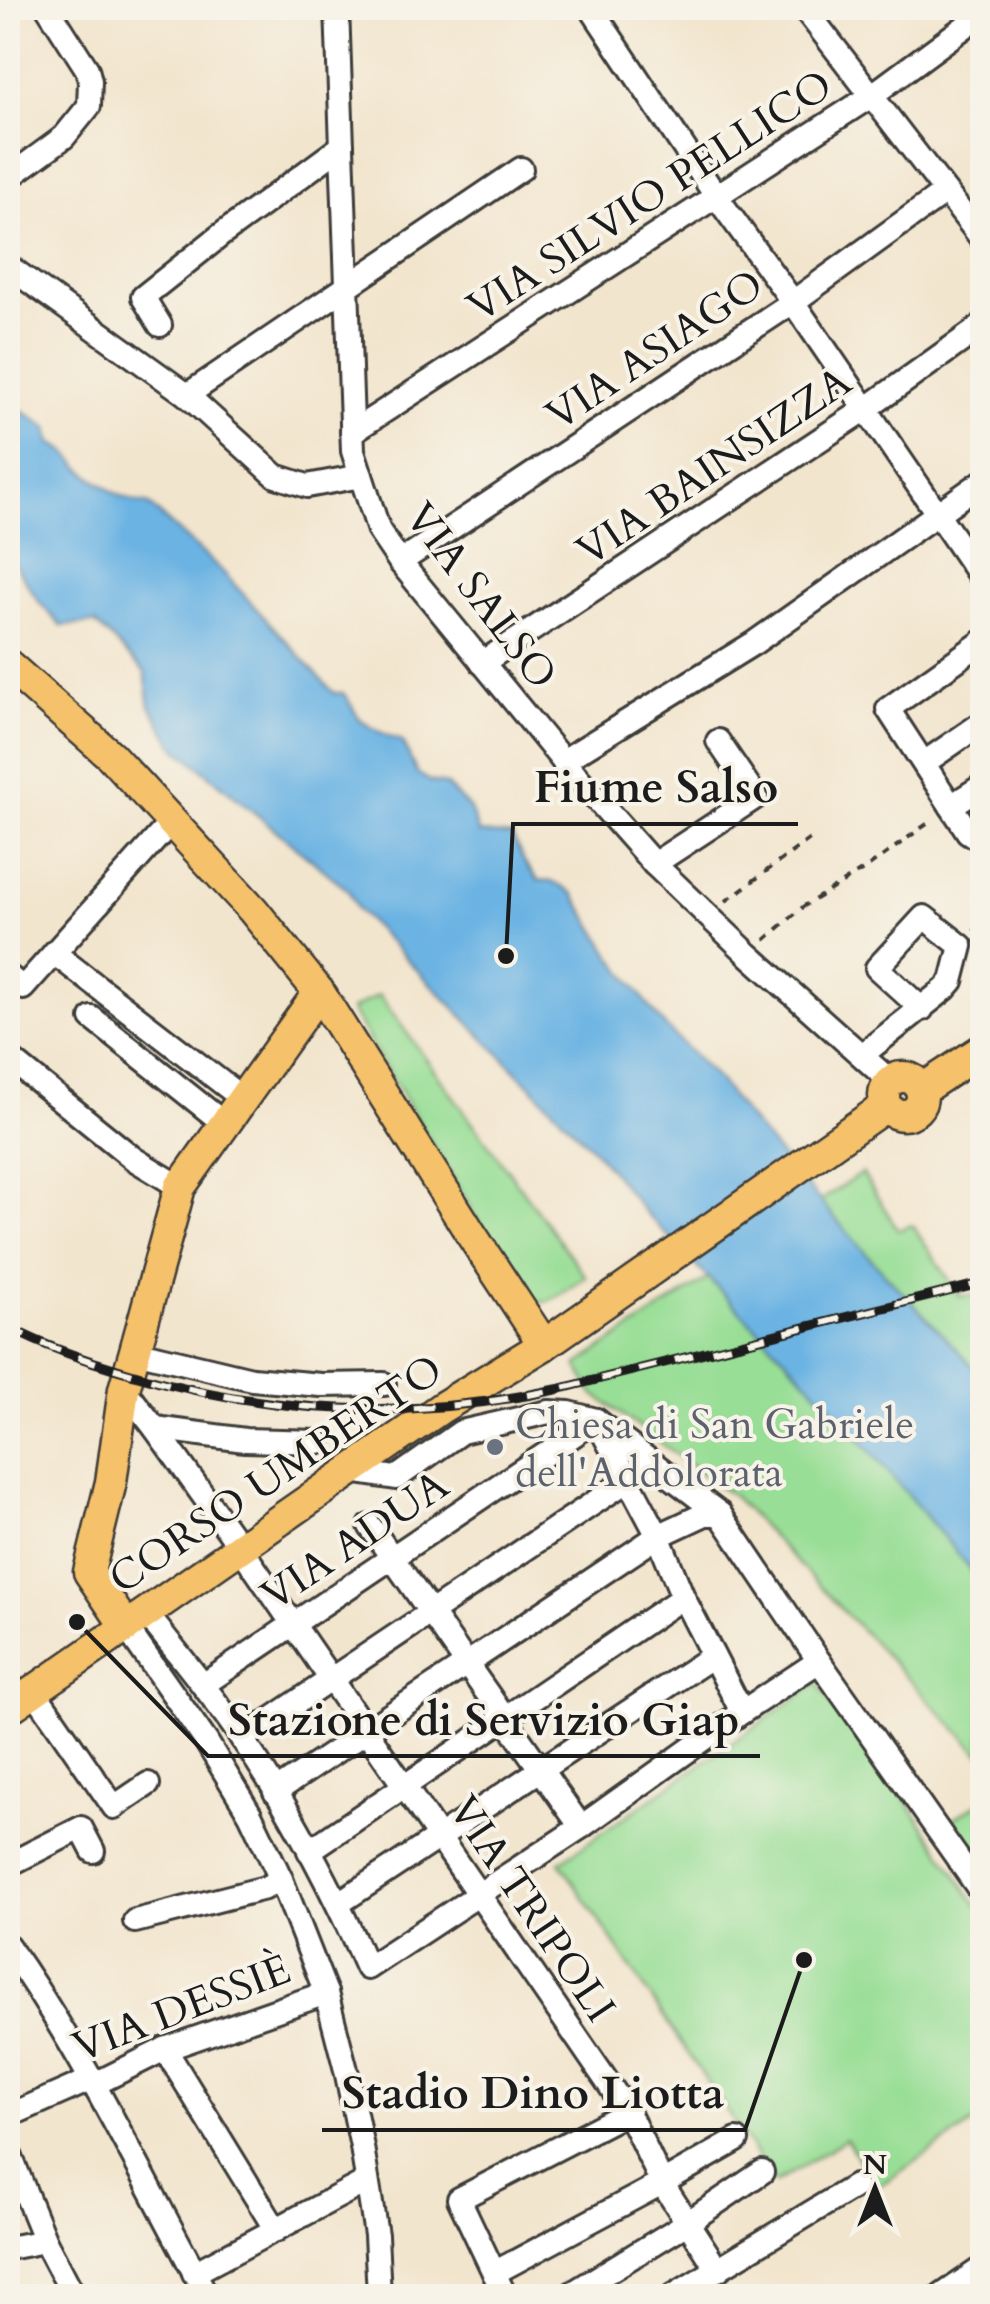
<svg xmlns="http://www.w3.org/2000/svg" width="990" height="2304" font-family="Cardo,serif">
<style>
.green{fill:#99de96;stroke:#5a7d59;stroke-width:2.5}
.water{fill:#6bb3e3;stroke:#446880;stroke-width:2.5}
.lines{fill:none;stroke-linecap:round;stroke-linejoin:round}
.minor-casing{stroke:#3c3a37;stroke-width:28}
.major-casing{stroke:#3c3a37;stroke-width:35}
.path{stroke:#3c3a37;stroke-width:4;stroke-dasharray:8 8;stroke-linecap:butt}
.minor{stroke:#fff;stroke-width:22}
.major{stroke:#f5c16b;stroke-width:30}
.rail-casing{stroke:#1c1c1c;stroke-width:10}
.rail{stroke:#f7f3e8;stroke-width:6;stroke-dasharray:19;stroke-linecap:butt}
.worship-dot{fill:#6b7280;stroke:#f7f3e8;stroke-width:4}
.labels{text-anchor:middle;stroke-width:8;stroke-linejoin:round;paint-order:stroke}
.street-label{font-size:42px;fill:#1c1c1c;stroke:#f7f3e8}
.worship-label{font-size:42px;fill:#5b616d;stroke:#f7f3e8;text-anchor:start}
.leader{fill:none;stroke:#1c1c1c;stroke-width:4}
.callout-dot{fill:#1c1c1c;stroke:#f7f3e8;stroke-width:4}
.callout-label{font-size:45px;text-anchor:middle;font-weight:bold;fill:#1c1c1c;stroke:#f7f3e8;stroke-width:8;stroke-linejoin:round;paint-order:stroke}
</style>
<rect width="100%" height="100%" fill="#f7f3e8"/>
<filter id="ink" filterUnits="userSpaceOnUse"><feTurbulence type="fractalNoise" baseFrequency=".01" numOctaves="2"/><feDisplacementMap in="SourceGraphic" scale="20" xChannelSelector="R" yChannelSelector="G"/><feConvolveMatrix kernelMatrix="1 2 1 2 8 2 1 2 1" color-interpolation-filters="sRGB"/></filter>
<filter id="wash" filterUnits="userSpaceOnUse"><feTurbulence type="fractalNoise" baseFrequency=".0048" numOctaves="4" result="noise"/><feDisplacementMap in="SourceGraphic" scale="40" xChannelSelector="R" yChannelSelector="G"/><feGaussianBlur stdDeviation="2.25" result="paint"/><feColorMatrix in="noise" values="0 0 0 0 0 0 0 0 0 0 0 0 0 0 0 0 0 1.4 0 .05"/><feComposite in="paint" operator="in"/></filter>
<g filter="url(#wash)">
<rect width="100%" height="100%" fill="#f2e5ce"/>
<!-- green -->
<g class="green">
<path d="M379,995l207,282c-18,11 -40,34 -60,23l-175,-290z"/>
<path d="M862,1173l36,57 14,-5 48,71 15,-1 7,5v76l-114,-120 -48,-55z"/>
<path d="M708,1278l130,135 122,143 22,32v168l-248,-259 -143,-105 -14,-27z"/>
<path d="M818,1683l22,33 7,-5 135,202v204l-106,71 -30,-49 -71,44 -215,-321z"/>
<path d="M982,1801v73l-34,-52z"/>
</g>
<!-- water -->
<path class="water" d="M8,408l15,3 25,17 3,15c19,9 18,12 31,26 17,15 43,33 66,35l72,65 114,124h9c6,7 9,14 14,22 7,11 33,22 45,26l15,32 13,8 16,4 24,24 9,24 33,3 13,27 13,17 12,1 23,12 38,62 51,68 56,57 30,38 120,138 114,120v212l-22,-32 -122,-143 -197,-205 -48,-59 -235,-239 -10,-20 -174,-144 -24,-40 -5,-34 -50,-49 -34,3 -22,-24 -27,-42 -4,-2z"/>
</g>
<g filter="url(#ink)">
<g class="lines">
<!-- minor casing -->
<g class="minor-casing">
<g id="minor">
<path d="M337,8l16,443 26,80 21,31 163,199 91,103 94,90 142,127"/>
<path d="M591,8l125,188 77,106 189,277"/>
<path d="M804,8l178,231"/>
<path d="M8,178l56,-41 25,-31 1,-25 -3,-12 -39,-61"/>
<path d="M8,266l179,129"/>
<path d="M160,325l-17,-28 78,-62 121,-89"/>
<path d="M352,432l519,-336 111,-82"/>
<path d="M361,476l-54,10 -31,-10 -89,-81 334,-226"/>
<path d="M400,562l393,-260 152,-110"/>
<path d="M982,642l-94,67 80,123 14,9"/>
<path d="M482,663l384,-254 116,-83"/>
<path d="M563,761l191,-118 228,-161"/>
<path d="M924,763l58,-40"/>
<path d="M951,806l31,-20"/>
<path d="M654,864l102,-67 -38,-56"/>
<path d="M54,953l189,146"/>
<path d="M8,976l15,12 149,-167"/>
<path d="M92,1018l133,106"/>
<path d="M862,1055l83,-66 7,-8 9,-35 -37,-29 -47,51 45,41"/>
<path d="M8,1057l126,102 46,28"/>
<path d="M135,1351l117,28 69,6 63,-1"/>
<path d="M124,1389l31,39 85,119 388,565 34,71 56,87"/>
<path d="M600,1427l58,109 25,61 59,115"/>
<path d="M155,1428l90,12 74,2"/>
<path d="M350,1471l46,7 65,-46 88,-20 20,1 27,7 124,94 99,147 163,232"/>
<path d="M370,1526l211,301"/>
<path d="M146,1613c32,41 66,81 95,124 49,72 91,151 126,231l214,-141 161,-115 77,-51"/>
<path d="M126,1627l80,114 44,73 31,65 45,114 20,77 16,77 14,88 3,61"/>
<path d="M8,1682l13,17"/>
<path d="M203,1685l393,-265"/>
<path d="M34,1691l80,116 34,-23"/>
<path d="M242,1739l386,-259"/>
<path d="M275,1792l383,-256 47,-22h15"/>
<path d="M309,1851l374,-254"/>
<path d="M8,1865l73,-37 12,23"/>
<path d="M339,1903l374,-247"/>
<path d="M135,1921l130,-33 16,-9"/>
<path d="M8,1946c76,108 136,234 199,350"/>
<path d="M165,2049l111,181"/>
<path d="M8,2116l82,-36 11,1 64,-32 161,-56"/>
<path d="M8,2150l37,91 29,55"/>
<path d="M8,2248l37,-7"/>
<path d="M194,2273l173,-92"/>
<path d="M494,2273l168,-90 75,-43"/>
<path d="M505,2296l-46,-97 169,-87"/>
<path d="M568,2296l119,-73 75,-51"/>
<path d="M673,2296l182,-110"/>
<path d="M941,2296l41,-28"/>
</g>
</g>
<!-- major casing -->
<g class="major-casing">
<g id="major">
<path d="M8,665l103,91 142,154 66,82 152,242 73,111"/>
<circle cx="903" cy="1096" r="19"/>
<path d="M921,1090l61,-40"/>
<path d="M126,1627l-37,-55 22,-90 13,-93 11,-38 45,-164 139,-195"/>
<path d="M8,1709l433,-301 103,-63 342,-239"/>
</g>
</g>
<!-- path -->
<g class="path">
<path d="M726,901l89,-66"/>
<path d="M974,931l8,-9"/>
<path d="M765,940l39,-34 64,-39 63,-46"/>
</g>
<!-- minor -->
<use href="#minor" class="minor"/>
<!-- major -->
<use href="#major" class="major"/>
<!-- rail casing -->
<g class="rail-casing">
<path id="rail" d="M8,1327c38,20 79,34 121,46 142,43 285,47 430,16l423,-106"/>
</g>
<!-- rail -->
<use href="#rail" class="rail"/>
</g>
</g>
<!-- markers -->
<circle class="worship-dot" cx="495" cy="1447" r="10"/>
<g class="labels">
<!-- street labels -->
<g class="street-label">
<text transform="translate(649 195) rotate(-33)" y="15">VIA SILVIO PELLICO</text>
<text transform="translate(654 349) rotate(-34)" y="15">VIA ASIAGO</text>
<text transform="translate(713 465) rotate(-34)" y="15">VIA BAINSIZZA</text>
<text transform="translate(482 595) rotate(53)" y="15">VIA SALSO</text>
<text transform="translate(275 1473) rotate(-34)" y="15">CORSO UMBERTO</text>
<text transform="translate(354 1539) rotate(-34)" y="15">VIA ADUA</text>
<text transform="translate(533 1908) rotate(56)" y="15">VIA TRIPOLI</text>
<text transform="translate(181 2007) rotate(-21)" y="15">VIA DESSIÈ</text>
</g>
<!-- worship labels -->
<g class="worship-label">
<text x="515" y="1438">Chiesa di San Gabriele<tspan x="515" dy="48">dell'Addolorata</tspan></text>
</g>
</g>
<!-- callouts -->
<path class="leader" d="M506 956L513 824H798M77 1622L208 1756H760M804 1960L745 2130H322"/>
<g class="callout-dot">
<circle cx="506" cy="956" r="10"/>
<circle cx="77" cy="1622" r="10"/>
<circle cx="804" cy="1960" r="10"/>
</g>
<g class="callout-label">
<text x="656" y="802">Fiume Salso</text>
<text x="484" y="1735">Stazione di Servizio Giap</text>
<text x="533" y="2108">Stadio Dino Liotta</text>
</g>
<!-- margin -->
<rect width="990" height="2304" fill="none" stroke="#f7f3e8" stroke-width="40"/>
<!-- north arrow -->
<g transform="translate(875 2189)" stroke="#f7f3e8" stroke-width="8" paint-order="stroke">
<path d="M0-8L18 38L0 25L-18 38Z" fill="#1c1c1c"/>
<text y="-15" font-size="28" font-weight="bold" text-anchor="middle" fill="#1c1c1c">N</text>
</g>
</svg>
